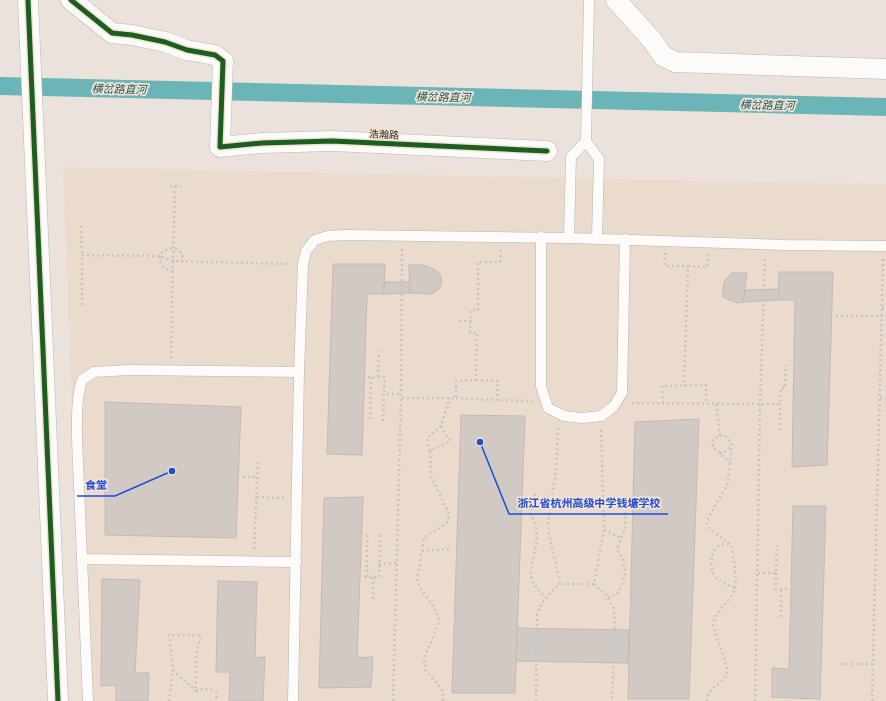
<svg xmlns="http://www.w3.org/2000/svg" width="886" height="701" font-family="Bitter,'Noto Sans SC',serif">
<style>
.built{fill:#eadbcc}
.lines{fill:none;stroke-linecap:round;stroke-linejoin:round}
.canal{stroke:#6bb5b7;stroke-width:18}
.building{fill:#d1cac4;stroke:#c2bbb5}
.service-casing{stroke:#bbb4ae;stroke-width:11}
.minor-casing{stroke:#bbb4ae;stroke-width:21}
.path{stroke:#c7c4c2;stroke-width:2.5;stroke-dasharray:2 3;stroke-linecap:butt}
.service{stroke:#fcfbfa;stroke-width:10}
.minor{stroke:#fcfbfa;stroke-width:20}
.cycleway-casing{stroke:#f2e2d4;stroke-width:8}
.cycleway{stroke:#1b5e20;stroke-width:5}
.labels{text-anchor:middle;stroke-width:3.5;stroke-linejoin:round;paint-order:stroke}
.street-label{font-size:10px;fill:#2f2924;stroke:#f2e2d4}
.water-label{font-size:11px;font-style:italic;fill:#1d585c;stroke:#f2e2d4}
.leader{fill:none;stroke:#1d4ed8;stroke-width:1.5}
.callout-dot{fill:#1d4ed8;stroke:#f2e2d4;stroke-width:1.5}
.callout-label{font-size:11px;text-anchor:middle;font-weight:bold;fill:#1d4ed8;stroke:#f2e2d4;stroke-width:3.5;stroke-linejoin:round;paint-order:stroke}
</style>
<rect width="100%" height="100%" fill="#ebe3db"/>
<!-- built -->
<path class="built" d="M63,167l589,13 234,4v517h-803z"/>
<g class="lines">
<!-- canal -->
<path class="canal" d="M0,86l886,21"/>
</g>
<!-- building -->
<g class="building">
<path d="M333,264h52l-1,30h-17l-5,161 -35,-1z"/>
<path d="M409,265h14l11,4 6,5 2,8 -3,7 -7,5 -22,-1z"/>
<path d="M779,272h54l-6,193 -35,2 3,-167h-17z"/>
<path d="M732,273h15l-4,29 -6,1 -14,-6v-9l2,-8z"/>
<path d="M384,282h25l1,11 -26,1z"/>
<path d="M779,289l-1,11 -35,2 2,-12z"/>
<path d="M105,402l136,5 -5,131 -131,-3z"/>
<path d="M461,415l64,1 -10,277h-63z"/>
<path d="M699,419l-10,280h-61l7,-277z"/>
<path d="M363,497l-6,161 16,-1 -2,30 -52,1 5,-190z"/>
<path d="M793,506h33l-6,193 -48,-2v-29l17,1z"/>
<path d="M102,579l38,1 -5,93h14l-1,28h-32v-16l-15,1z"/>
<path d="M218,581l39,1 -2,76 10,-1 -2,44h-34l1,-29h-14z"/>
<path d="M517,628l112,2 -1,33 -112,-2z"/>
</g>
<g class="lines">
<!-- service casing -->
<g class="service-casing">
<g id="service">
<path d="M586,141l3,-141"/>
<path d="M541,237v149l7,22 16,8 18,2 19,-2 13,-10 8,-13 3,-154"/>
<path d="M569,238l2,-81 15,-16 13,18 -2,79"/>
<path d="M82,559l214,3"/>
<path d="M88,701l-11,-262c0,-20 -1,-40 5,-59l12,-8 35,-2 170,2 4,-108 3,-13 9,-11 13,-4 19,-1 222,3 217,7 100,1"/>
<path d="M293,701l6,-329"/>
</g>
</g>
<!-- minor casing -->
<g class="minor-casing">
<g id="minor">
<path d="M28,0l30,701"/>
<path d="M71,0l41,33 20,2 33,7 22,8 28,5 8,6 -3,86 42,-4 70,-2 215,10"/>
<path d="M616,0l36,40 11,16 12,6 211,7"/>
</g>
</g>
<!-- path -->
<g class="path">
<path d="M175,186l6,1"/>
<path d="M81,226l1,29"/>
<path d="M402,249l-1,149h55v-17l20,-1 1,-47h-7l1,-23h7v-48h22l1,-13"/>
<path d="M665,253v13h23l-4,120"/>
<path d="M688,266l19,1 1,-12"/>
<path d="M173,271c-21,-4 -15,-28 6,-21l3,5 1,6"/>
<path d="M82,305v-50l78,1 13,5 2,-75h-7"/>
<path d="M882,308h4"/>
<path d="M836,316h46"/>
<path d="M459,321h12"/>
<path d="M171,358l2,-97 117,3"/>
<path d="M368,377h17l-1,17"/>
<path d="M378,377l1,-26"/>
<path d="M476,380l22,1 -1,19 35,1"/>
<path d="M456,398l41,2"/>
<path d="M880,398h6"/>
<path d="M632,403l148,1 1,-16h4l1,-23"/>
<path d="M663,403l-1,-17 44,-1v18"/>
<path d="M716,404l4,32"/>
<path d="M370,419l1,-42"/>
<path d="M383,421l1,-27h17"/>
<path d="M441,426l9,15 -20,10 -3,-13 14,-12 9,-28"/>
<path d="M558,428l-2,44 -8,50 1,12 11,50h34l10,-54 -3,-102"/>
<path d="M780,430v-26"/>
<path d="M430,451l1,25 18,38 -1,7c-7,7 -16,11 -24,17l-7,42 5,10 15,22 2,10 -15,37 2,12 11,12 6,9v9"/>
<path d="M720,453h4l6,-6"/>
<path d="M243,477h14"/>
<path d="M535,494l-5,19c2,4 5,9 6,14 6,29 -20,44 9,70"/>
<path d="M257,497l27,1"/>
<path d="M604,530l17,8"/>
<path d="M729,544c-4,0 -8,0 -12,3 -7,6 -7,23 -2,30 5,5 13,8 20,11"/>
<path d="M254,549l4,-87"/>
<path d="M422,551l27,-2"/>
<path d="M379,564l17,-1"/>
<path d="M758,573h18l1,-28"/>
<path d="M776,573v16h13"/>
<path d="M364,577h15l1,-43"/>
<path d="M367,577v-44"/>
<path d="M373,577v25"/>
<path d="M594,584l12,11 8,14 1,21 -3,71"/>
<path d="M608,598l9,-4 4,-7 4,-11v-6l-2,-11 -5,-8v-6l7,-16 1,-21"/>
<path d="M781,617v-28"/>
<path d="M841,664h32"/>
<path d="M173,670l23,21"/>
<path d="M169,701l4,-31 -4,-35h32c-6,19 -6,37 -5,56 8,-3 12,-3 20,1l1,9"/>
<path d="M393,701l8,-303"/>
<path d="M536,701l1,-86c5,-15 11,-21 23,-31"/>
<path d="M707,701c-1,-11 11,-15 17,-22 2,-3 3,-6 4,-9l-15,-44c1,-15 16,-23 21,-35 4,-10 -1,-33 -2,-45l-23,-18 -2,-4 1,-6 20,-35 4,-38 -5,-8 -4,-2 -8,3 -3,4 1,6 17,14"/>
<path d="M755,701l5,-297 5,-148"/>
<path d="M872,701l11,-443"/>
</g>
<!-- service -->
<use href="#service" class="service"/>
<!-- minor -->
<use href="#minor" class="minor"/>
<!-- cycleway casing -->
<g class="cycleway-casing">
<g id="cycleway">
<path d="M28,0l30,701"/>
<path d="M71,0l41,33 20,2 33,7 22,8 28,5 8,6 -3,86 42,-4 70,-2 215,10"/>
</g>
</g>
<!-- cycleway -->
<use href="#cycleway" class="cycleway"/>
</g>
<g class="labels">
<!-- street labels -->
<g class="street-label">
<text transform="translate(384 134) rotate(3)" y="4">浩瀚路</text>
</g>
<!-- water labels -->
<g class="water-label">
<text transform="translate(119 89) rotate(1)" y="4">横岔路直河</text>
<text transform="translate(443 97) rotate(1)" y="4">横岔路直河</text>
<text transform="translate(767 105) rotate(1)" y="4">横岔路直河</text>
</g>
</g>
<!-- callouts -->
<path class="leader" d="M172 471L115 496H77M480 442L509 514H668"/>
<g class="callout-dot">
<circle cx="172" cy="471" r="4"/>
<circle cx="480" cy="442" r="4"/>
</g>
<g class="callout-label">
<text x="96" y="489">食堂</text>
<text x="589" y="507">浙江省杭州高级中学钱塘学校</text>
</g>
</svg>
